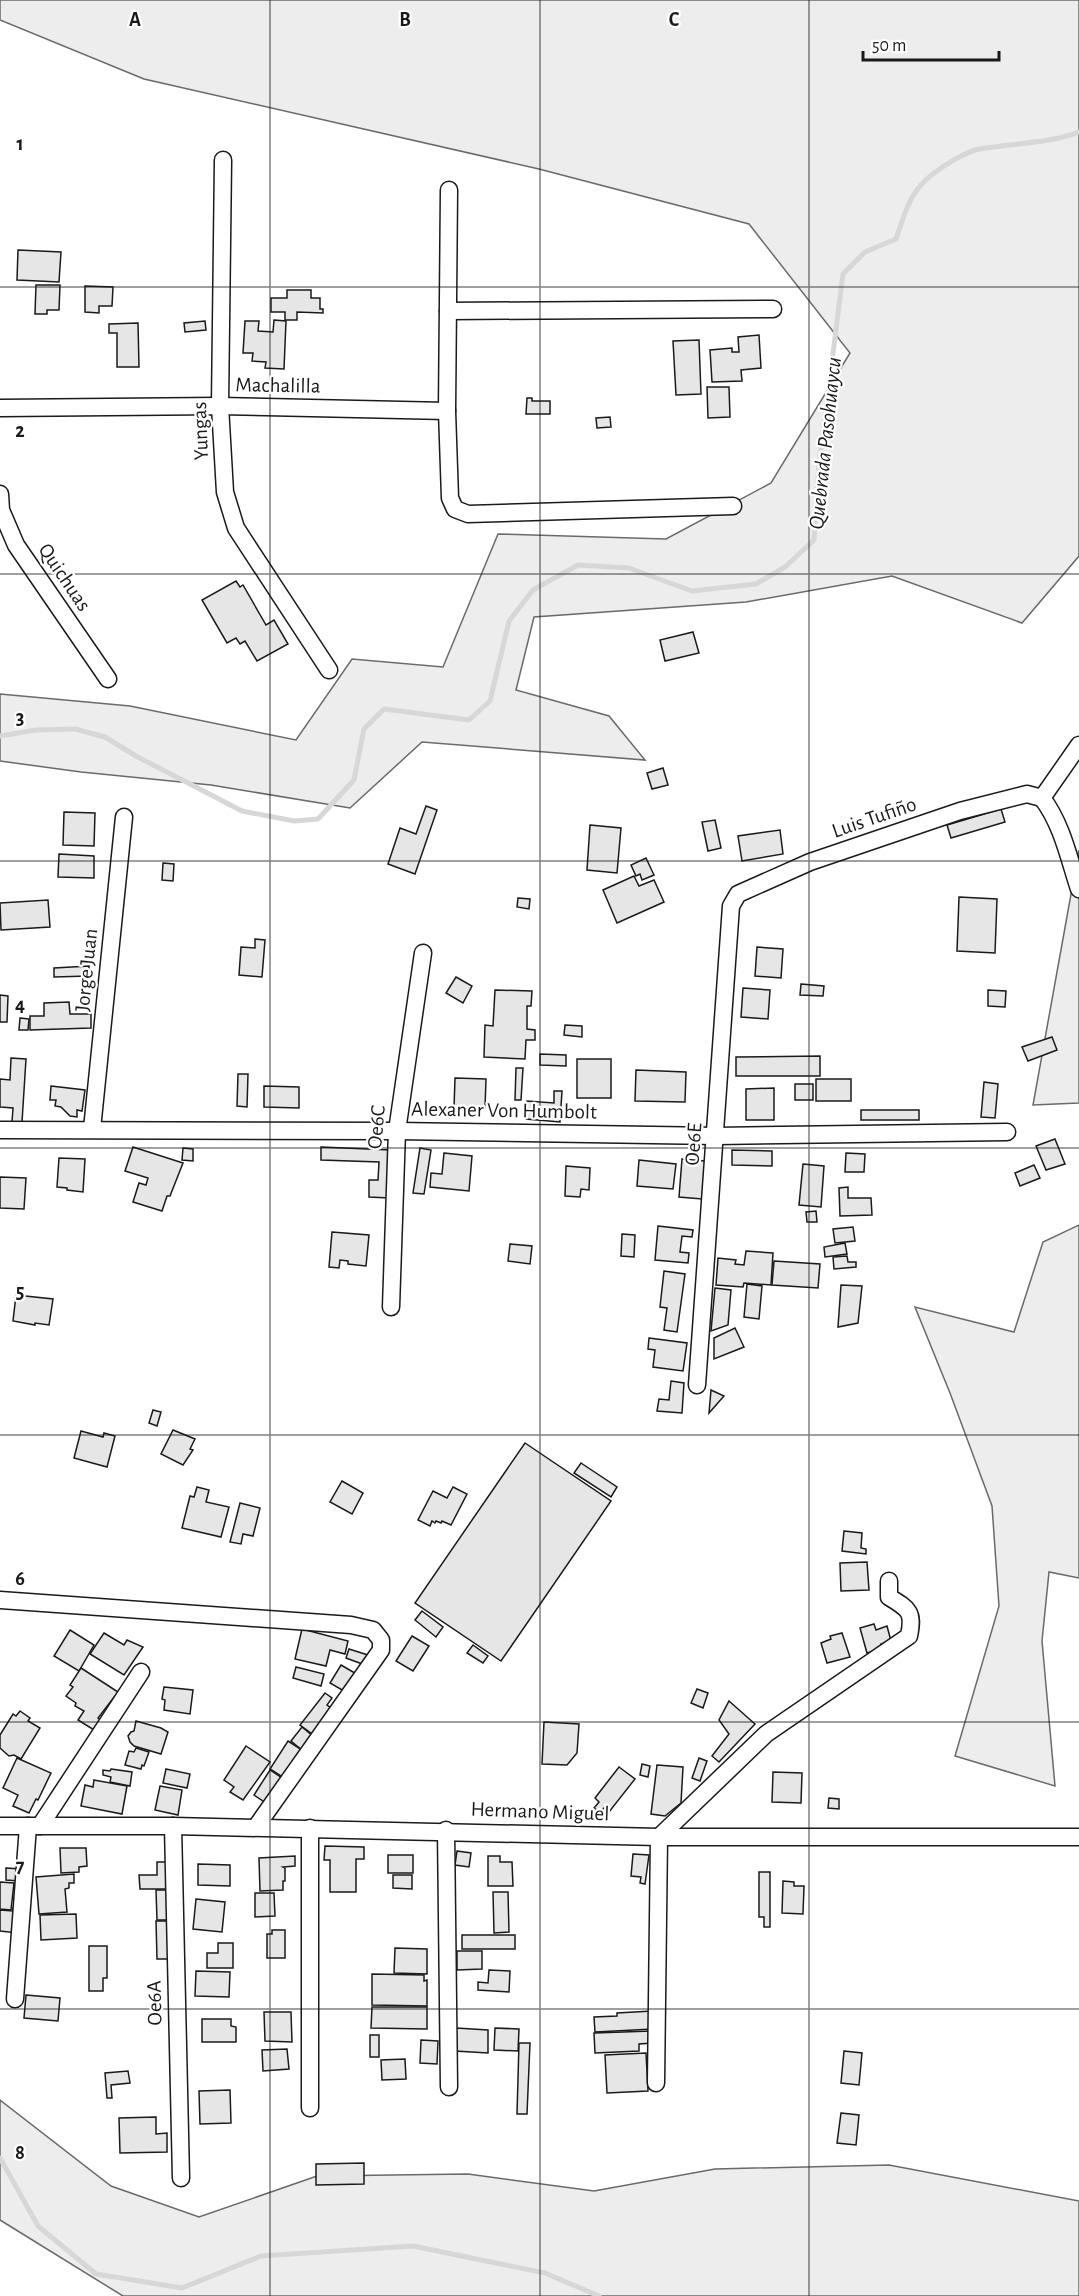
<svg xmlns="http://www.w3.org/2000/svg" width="1079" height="2296" font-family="'Alegreya Sans',sans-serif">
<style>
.green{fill:#ededed;stroke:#6a6a6a;stroke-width:1.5}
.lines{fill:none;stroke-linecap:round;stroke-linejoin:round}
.stream{stroke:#d7d7d7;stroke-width:5}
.building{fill:#e6e6e6;stroke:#1a1a1a;stroke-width:1.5}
.minor-casing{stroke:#1a1a1a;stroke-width:19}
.minor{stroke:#fff;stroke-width:16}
.grid{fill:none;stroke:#1a1a1a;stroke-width:1.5;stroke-opacity:0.55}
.labels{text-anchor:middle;stroke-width:4.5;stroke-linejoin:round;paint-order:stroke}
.street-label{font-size:21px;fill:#1a1a1a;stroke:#fff}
.water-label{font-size:22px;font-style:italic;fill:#1a1a1a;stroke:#fff}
.grid-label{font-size:20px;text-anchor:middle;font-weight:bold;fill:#1a1a1a;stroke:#fff;stroke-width:4.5;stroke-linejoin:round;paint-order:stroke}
</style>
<rect width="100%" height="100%" fill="#fff"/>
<!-- green -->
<g class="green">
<path d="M0,0h1079v556l-57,67 -130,-47 -146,26 -212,15 -18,73 93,26 36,44 -223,-18 -72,66 -139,-23 -130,-13 -81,-11v-67l130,12 166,34 56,-81 91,8 55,-133 168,5 105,-56 79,-130 -101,-129 -210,-55 -395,-90 -144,-59z"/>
<path d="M1079,850v253l-46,2z"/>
<path d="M1079,1225v353l-30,-6 -7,69 13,145 -100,-30 44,-150 -7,-100 -42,-113 -35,-86 99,25 29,-90z"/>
<path d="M0,2100l111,86 88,31 118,-41 151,-2 126,17 121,-22 174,-4 190,36v95h-956l-123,-76z"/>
</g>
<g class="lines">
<!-- stream -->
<g class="stream">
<path d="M0,736l36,-6 39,-1 30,8 31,19 106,55 52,10 24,-2 36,-39 10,-51 20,-20 85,11 21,-19 19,-80 24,-31 45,-25 51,3 63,23 64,-7 29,-17 29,-27 5,-76 24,-190 22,-22 31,-13c6,-17 12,-40 25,-54 11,-13 41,-32 58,-36 33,-6 68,-5 100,-17"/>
<path d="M0,2158l38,68 58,48 86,14 79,-32 152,-10 132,27 54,23"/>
</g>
</g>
<!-- building -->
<g class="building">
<path d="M18,250l43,2 -2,30 -42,-2z"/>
<path d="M36,285h24l-1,25h-12v4h-12z"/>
<path d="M85,286l28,1 -1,19h-13v7l-14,-1z"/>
<path d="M287,290h24v8h9v11h3v4l-26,-1v8h-12v-8h-14v-14h16z"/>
<path d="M274,320l12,1 -2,48 -19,-1 1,-6 -14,-1 1,-8h-10l2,-32h14l-1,10 15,1z"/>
<path d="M205,321l1,9 -21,2 -1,-9z"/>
<path d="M138,323l1,44h-22v-34h-8v-9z"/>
<path d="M759,335l2,33 -20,2 1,11 -30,1 -2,-32 22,-2v4h7l-1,-15z"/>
<path d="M699,340l2,54 -25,1 -3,-54z"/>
<path d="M707,387h22l1,30 -22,1z"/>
<path d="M527,398h5v3h18v13h-24z"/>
<path d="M610,417l1,10 -14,1 -1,-10z"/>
<path d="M236,581l4,6 3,-2 23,40 8,-5 14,24 -31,17 -12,-20 -5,3 -4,-6 -9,5 -25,-43z"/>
<path d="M693,632l6,21 -34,8 -5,-21z"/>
<path d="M663,768l5,17 -16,4 -5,-16z"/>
<path d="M426,806l11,4 -22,64 -27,-10 12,-36 16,6z"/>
<path d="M1001,809l4,13 -54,16 -4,-13z"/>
<path d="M64,812l31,1 -1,33 -31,-1z"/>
<path d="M715,820l6,28 -13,3 -6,-29z"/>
<path d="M590,825l31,3 -4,45 -30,-3z"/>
<path d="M780,830l3,24 -41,7 -4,-25z"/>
<path d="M59,854l35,2v22l-36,-1z"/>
<path d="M646,858l8,17 -12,5 -2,-6 -4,2 -5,-11z"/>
<path d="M163,863l11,1 -1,17 -11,-1z"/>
<path d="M634,876l5,10 15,-6 10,22 -47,21 -14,-33z"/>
<path d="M959,897l38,2 -2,54 -38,-2z"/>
<path d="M518,898l12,1 -1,10 -12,-2z"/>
<path d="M48,900l2,27 -49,3 -1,-27z"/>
<path d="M255,939l10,1 -3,37 -23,-2 2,-28 14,1z"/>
<path d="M757,947l26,2 -2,29 -26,-2z"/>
<path d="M89,966v10l-35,1v-9z"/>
<path d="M456,977l16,9 -9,17 -17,-10z"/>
<path d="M801,984l23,2 -1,10 -23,-1z"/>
<path d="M743,988l27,2 -2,29 -27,-2z"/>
<path d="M495,990l37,1 -1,15h-4v23l8,1v10h-9l-1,19 -41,-2 1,-32 8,1z"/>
<path d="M988,990l18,1 -1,16 -17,-1z"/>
<path d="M0,995l8,1 -1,26h-7z"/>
<path d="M69,1002l1,12h21v14l-61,2v-14h14v-13z"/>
<path d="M20,1018l9,1 -1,11h-9z"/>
<path d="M565,1025l17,1v11l-18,-2z"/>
<path d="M1052,1037l5,13 -29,11 -6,-14z"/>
<path d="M540,1054l26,1v11l-26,-1z"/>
<path d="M820,1056v20h-84v-19z"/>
<path d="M11,1058l15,1 -4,63h-10l1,-14 -13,-1v-28l10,1z"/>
<rect x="577" y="1059" width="34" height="39"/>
<path d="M516,1068h7l-2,32h-6z"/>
<path d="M636,1070l50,2 -1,30 -50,-1z"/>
<path d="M238,1074h10l-1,33 -10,-1z"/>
<path d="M455,1078l31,1 -1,29h-31z"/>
<rect x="816" y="1079" width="35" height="22"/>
<path d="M984,1082l14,2 -3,34 -14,-1z"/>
<rect x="795" y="1084" width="18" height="16"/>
<path d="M51,1086l34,4 -3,21 -5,-1v7l-7,-1 -9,-9 -6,-1 1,-6h-6z"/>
<path d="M264,1086l35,1v21l-35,-1z"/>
<path d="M774,1088v32h-28v-31z"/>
<path d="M554,1091h8l-2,31 -34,-3 1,-18 27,2z"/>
<rect x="861" y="1110" width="58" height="10"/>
<path d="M1055,1139l10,25 -19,6 -10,-24z"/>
<path d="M133,1147l50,16 -13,33h-3l-5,15 -29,-9 6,-19 7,2 2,-7 -23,-7z"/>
<path d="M321,1147l70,3 -2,48 -20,-1v-17h9l1,-18 -58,-2z"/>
<path d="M183,1148l10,1v12l-11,-1z"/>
<path d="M420,1148l11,2 -7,44 -11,-1z"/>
<path d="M732,1150l40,1v15l-40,-1z"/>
<path d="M444,1153l28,3 -3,35 -39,-4 1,-14 11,1z"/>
<path d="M846,1153l19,1 -1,18h-19z"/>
<path d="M59,1158l26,1 -2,33 -16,-2v-2l-10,-1z"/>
<path d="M682,1159l23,2 -3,38 -23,-2z"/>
<path d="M639,1160l37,4 -3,25 -36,-3z"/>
<path d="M803,1164l21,2 -3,41 -22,-2z"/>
<path d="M1034,1165l6,13 -20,8 -5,-13z"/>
<path d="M566,1166l24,2 -1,22 -8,-1 -1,8 -15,-1z"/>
<path d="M0,1177l26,1 -2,31 -24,-1z"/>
<path d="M848,1187v11h23l1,17 -32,1 -1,-28z"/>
<path d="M816,1211l1,11h-10l-1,-10z"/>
<path d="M658,1226l35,4 -1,7 -10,-1 -2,16 9,1 -1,10 -33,-3z"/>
<path d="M853,1227l2,14 -20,2 -2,-14z"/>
<path d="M332,1232l37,3 -3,31 -18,-2v-3l-8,-1 -1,8 -10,-1z"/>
<path d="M622,1234l13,1 -1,22 -13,-1z"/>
<path d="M845,1243l2,11 -22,3 -1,-10z"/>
<path d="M510,1244l22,2 -2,18 -22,-3z"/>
<path d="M746,1251l27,2 -2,32 -27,-2 -1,4 -27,-2 2,-27 18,2 -1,4 9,1z"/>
<path d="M847,1256l1,6h8v5l-22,2 -1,-12z"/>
<path d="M774,1261l46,3 -2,24 -46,-3z"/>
<path d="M664,1271l21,3 -8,58 -13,-2 3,-22 -7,-1z"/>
<path d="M747,1284l15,2 -3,33 -15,-2z"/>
<path d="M841,1285l21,1 -4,37 -20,4z"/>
<path d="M715,1288l16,2 -3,35 -17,6z"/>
<path d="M16,1295l37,4 -4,26 -14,-2v2l-22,-4z"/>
<path d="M735,1328l9,19 -30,12v-21z"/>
<path d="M649,1338l38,5 -4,28 -30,-4 2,-17 -7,-1z"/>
<path d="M671,1381l13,2 -2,30 -25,-2 2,-12 10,1z"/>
<path d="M711,1390l13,6 -15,17z"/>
<path d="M153,1410l8,2 -4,14 -8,-3z"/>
<path d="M173,1430l22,9 -5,10 3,1 -10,15 -22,-11z"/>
<path d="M81,1431l22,6 1,-4 11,3 -8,31 -33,-9z"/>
<path d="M525,1443l86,58 -110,160 -86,-58z"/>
<path d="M581,1463l36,24 -6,10 -37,-24z"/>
<path d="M342,1481l21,12 -11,21 -22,-12z"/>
<path d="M197,1487l12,3 -3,12 23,5 -8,30 -39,-9 8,-32 4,1z"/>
<path d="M453,1487l14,7 -16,31 -9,-4 -1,2 -5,-2 -1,2 -3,-2 -2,5 -12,-6 15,-29 14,7z"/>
<path d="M240,1503l20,5 -7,28 -10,-2 -2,10 -11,-2z"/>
<path d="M844,1531l18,2 -1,15 5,1v5l-24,-3z"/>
<path d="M867,1562l2,28 -28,1 -1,-28z"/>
<path d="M422,1611l21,16 -7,10 -21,-17z"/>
<path d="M874,1624l2,6 11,-4 4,15 -10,3 1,5 -15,4 -7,-25z"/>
<path d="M302,1629l46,12 -3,13 -15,-4 -4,16 -31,-7z"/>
<path d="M70,1630l24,15 -15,26 -25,-15z"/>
<path d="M104,1633l20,12 3,-5 16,7 -19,28 -34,-21z"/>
<path d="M842,1633l8,24 -23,6 -6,-20 10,-4 -1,-3z"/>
<path d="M412,1636l17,10 -16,25 -17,-10z"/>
<path d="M473,1645l15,11 -5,7 -16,-10z"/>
<path d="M349,1649l22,7 -6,9 -19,-7z"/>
<path d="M341,1665l19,11 -11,18 -19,-11z"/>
<path d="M296,1667l28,7 -3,12 -28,-8z"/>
<path d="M81,1668l37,24 -20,26 3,2 -7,10 -16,-10 6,-9 -9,-5 1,-3 -10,-7 7,-9 -3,-2z"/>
<path d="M164,1687l29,3 -3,24 -26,-4 1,-10 -3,-1z"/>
<path d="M697,1689l11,4 -5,15 -12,-5z"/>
<path d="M325,1693l7,5 -5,7 7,5 -19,26 -15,-11z"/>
<path d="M729,1701l26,23 -36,38 -7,-6 17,-22 -10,-14z"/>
<path d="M20,1711l10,7 -2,3 12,7 -19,31 -7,-4 -5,1 -9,-8v-13l13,-21 3,2z"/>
<path d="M136,1721l25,7 7,4 -7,22 -27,-8 -4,-4 -2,-6 3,-4 3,-1z"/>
<path d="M544,1722l35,2 -2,29 -10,12 -25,-1z"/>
<path d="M302,1727l12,10 -11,14 -12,-10z"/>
<path d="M288,1741l14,9 -18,28 -14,-9z"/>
<path d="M246,1746l24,16 -27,38 -13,-8 4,-5 -10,-7z"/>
<path d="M136,1748l13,4 -5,14 -2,-1 -1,4 -16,-4 4,-14 5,1z"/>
<path d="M17,1758l34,15 -13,27 -2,-1 -7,14 -16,-7 5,-11 -15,-7z"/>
<path d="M699,1758l8,3 -7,20 -8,-3z"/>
<path d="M642,1764l8,2 -2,11 -8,-2z"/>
<path d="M657,1765l26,2 -2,36 -16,13 -14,-2z"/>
<path d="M619,1767l16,12 -26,33 -5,-4 -4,4 -6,-4 5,-6 -4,-4z"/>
<path d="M111,1769l21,3 -2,14 -20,-4 1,-5 -8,-2v-5l7,1z"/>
<path d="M166,1769l24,5 -3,14 -24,-5z"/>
<path d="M270,1770l12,8 -16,25 -12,-8z"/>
<path d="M773,1772l29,1 -1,30 -29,-1z"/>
<path d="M94,1780l33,6 -5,28 -41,-8 4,-21 8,2z"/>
<path d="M160,1786l22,4 -4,25 -23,-5z"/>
<path d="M829,1798l10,1v10l-11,-1z"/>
<path d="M325,1846l39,1v12h-8v33h-26v-32h-6z"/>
<path d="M60,1848h26l1,18 -8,1v5l-18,1z"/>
<path d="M457,1851l14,2 -2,14 -14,-2z"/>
<path d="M633,1854l16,1 -4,29 -5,-1 1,-6 -10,-1z"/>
<rect x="388" y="1855" width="25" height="18"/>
<path d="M295,1856v10l-12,1 2,1v13h-2v9l-23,1 -1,-33z"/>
<path d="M488,1856h12v6h12l1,24h-25z"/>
<path d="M157,1862h12l1,27h-30l-1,-14h18z"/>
<path d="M198,1864l32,1v21l-32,-1z"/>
<path d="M6,1868l15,1 -1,12 -14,-1z"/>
<path d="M759,1872h11v55h-6v-10h-5z"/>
<path d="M74,1874v9h-5v5l-4,1 2,23 -28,2 -3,-37z"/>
<path d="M393,1875h19v14l-19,-1z"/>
<path d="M783,1881l11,1v4h10l-1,28 -21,-1z"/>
<path d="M0,1882l14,1 -3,27 -11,-1z"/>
<path d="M156,1890h15v30h-14z"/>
<path d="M493,1892h15l1,40 -15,1z"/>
<path d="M255,1893h19l1,23 -20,1z"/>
<path d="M196,1899l29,3 -3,30 -29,-3z"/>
<path d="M13,1908l6,1 -2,24 -17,-2v-21l13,1z"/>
<path d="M76,1914l1,24 -36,2 -1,-25z"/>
<path d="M156,1921h15l1,38h-15z"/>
<path d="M272,1930h13v28h-18v-24h5z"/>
<rect x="462" y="1935" width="53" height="14"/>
<path d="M218,1943h15v25h-26v-15h11z"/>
<path d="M89,1946h18v32h-4v13h-14z"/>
<path d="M395,1948l32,1v25l-33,-1z"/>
<path d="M457,1951h25v18l-25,1z"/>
<path d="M489,1970l21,1 -1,21 -31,-2v-8l10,1z"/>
<path d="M196,1971l34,1 -1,25 -34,-1z"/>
<path d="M372,1974l52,1v6l3,-1v26l-55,-1z"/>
<path d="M26,1995l34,3 -2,23 -34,-3z"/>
<path d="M372,2007h55v22l-56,-1z"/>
<path d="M652,2011l1,18 -58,3 -1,-15 23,-1v-3z"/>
<path d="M264,2012h27l1,30 -27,-1z"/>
<path d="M202,2019h29v7l5,1v15h-34z"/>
<path d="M456,2028l32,2v23l-33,-2z"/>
<path d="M495,2028l24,1 -1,22 -24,-1z"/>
<path d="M652,2031l1,12 -14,1v7l-44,2 -1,-20z"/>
<rect x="370" y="2035" width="9" height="22"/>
<path d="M421,2040l17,1 -1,23 -17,-1z"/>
<path d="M519,2043h11l-3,71h-10z"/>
<path d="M287,2049l2,20 -26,2 -1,-21z"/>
<path d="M844,2051l18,2 -3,32 -18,-2z"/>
<path d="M646,2053l2,38 -41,2 -2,-38z"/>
<path d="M405,2059l1,20 -24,1 -1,-20z"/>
<path d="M128,2071l2,12 -19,2 1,13h-5l-2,-25z"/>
<path d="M230,2090l1,33 -31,1 -1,-33z"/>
<path d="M841,2113l18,2 -3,30 -19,-2z"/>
<path d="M156,2117v17l11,-1v19l-47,1 -1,-35z"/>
<path d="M364,2163v21l-48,1v-21z"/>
</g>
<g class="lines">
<!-- minor casing -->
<g class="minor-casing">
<g id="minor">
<path d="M223,160l-3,246 5,86 11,36 93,142"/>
<path d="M449,190l-2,221 3,87 5,11 13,5 265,-8"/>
<path d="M448,311l325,-2"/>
<path d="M0,408l220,-2 227,5"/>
<path d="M0,494l1,16 15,35 92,134"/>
<path d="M1042,798c20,26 27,61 37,91"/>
<path d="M1042,798l37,-53"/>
<path d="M92,1129l32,-312"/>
<path d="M0,1130l397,1 319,5 291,-4"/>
<path d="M391,1307l6,-176 26,-178"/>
<path d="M697,1385l34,-479 7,-12 72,-32 150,-51 67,-17 15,4"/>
<path d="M0,1600l351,25 22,5 8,10v10l-125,177"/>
<path d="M0,1826h173l486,11h420"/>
<path d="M40,1826l101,-154"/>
<path d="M173,1826l8,352"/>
<path d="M310,1828v280"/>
<path d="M446,1830l3,257"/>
<path d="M15,1999l13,-173"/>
<path d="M656,2083l3,-246 107,-103 143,-98c5,-24 0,-27 -20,-39v-16"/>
</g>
</g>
<!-- minor -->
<use href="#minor" class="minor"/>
</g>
<!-- grid -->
<path class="grid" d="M270,0v2296M540,0v2296M809,0v2296M0,287h1079M0,574h1079M0,861h1079M0,1148h1079M0,1435h1079M0,1722h1079M0,2009h1079"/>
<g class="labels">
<!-- street labels -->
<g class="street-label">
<text transform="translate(278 385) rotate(1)" y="7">Machalilla</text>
<text transform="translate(200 431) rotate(-92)" y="7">Yungas</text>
<text transform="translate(65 577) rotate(56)" y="7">Quichuas</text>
<text transform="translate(874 817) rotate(-19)" y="7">Luis Tufiño</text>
<text transform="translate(86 970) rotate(-84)" y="7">Jorge Juan</text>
<text transform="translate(504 1110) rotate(1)" y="7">Alexaner Von Humbolt</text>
<text transform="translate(376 1127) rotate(-85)" y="7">Oe6C</text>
<text transform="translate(693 1144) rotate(-86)" y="7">Oe6E</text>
<text transform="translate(540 1811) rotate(2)" y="7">Hermano Miguel</text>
<text transform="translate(154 2003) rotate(-91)" y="7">Oe6A</text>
</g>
<!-- water labels -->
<g class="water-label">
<text transform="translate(824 443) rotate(-84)" y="8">Quebrada Pasohuaycu</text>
</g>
</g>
<g class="grid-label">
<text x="135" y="26">A</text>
<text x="405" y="26">B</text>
<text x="674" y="26">C</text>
<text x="20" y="150">1</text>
<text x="20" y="437">2</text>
<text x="20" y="724">3</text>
<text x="20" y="1011">4</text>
<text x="20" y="1298">5</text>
<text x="20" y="1585">6</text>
<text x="20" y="1872">7</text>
<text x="20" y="2159">8</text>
</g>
<!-- scale -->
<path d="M863 51v9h136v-9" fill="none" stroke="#1a1a1a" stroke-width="3"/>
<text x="872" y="51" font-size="18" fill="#1a1a1a" stroke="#ffffff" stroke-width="4.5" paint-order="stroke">50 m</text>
</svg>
